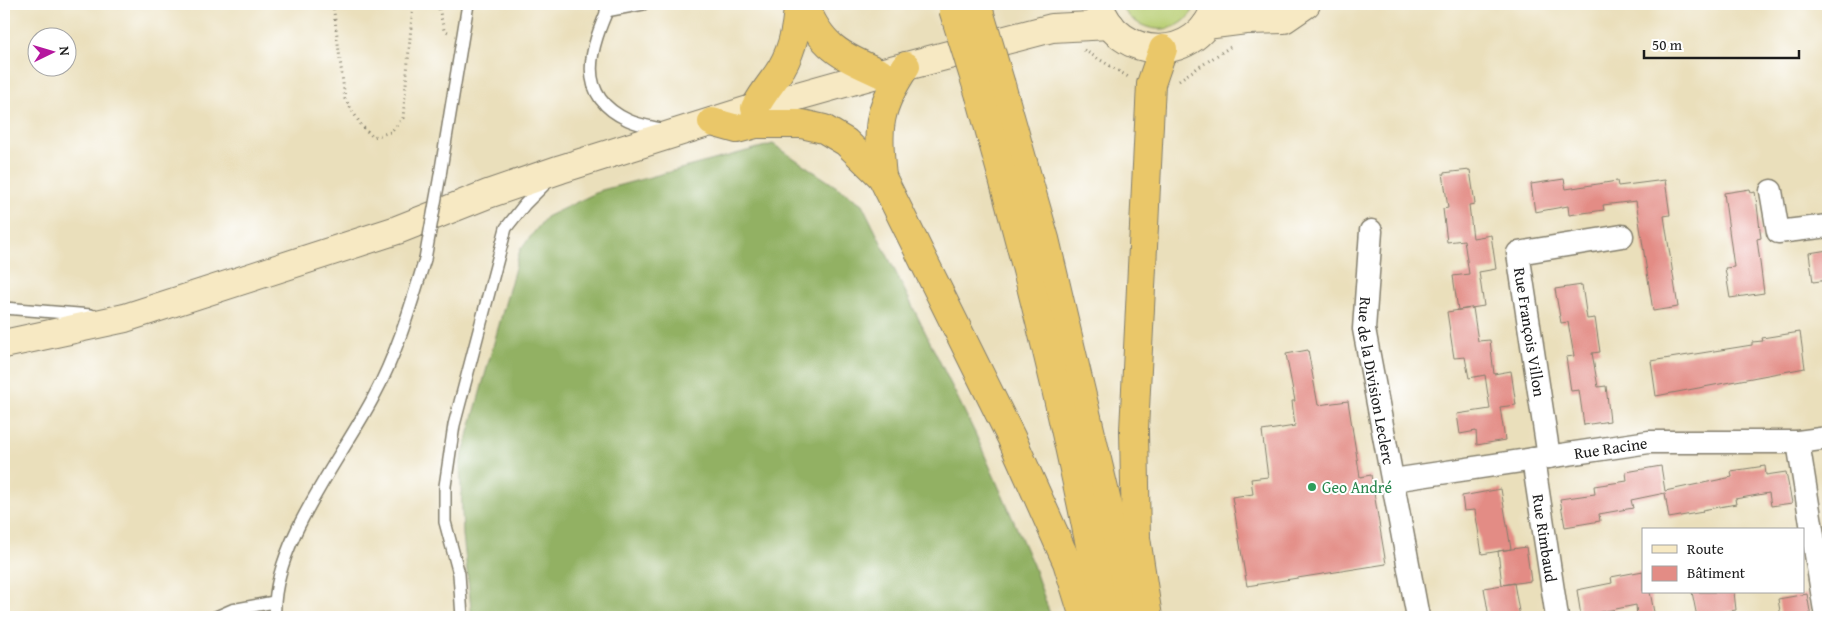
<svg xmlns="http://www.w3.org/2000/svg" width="1832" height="621" font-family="'Gentium Book Plus',serif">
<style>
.green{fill:#b8ce72;stroke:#6a7547}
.forest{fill:#92b164;stroke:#576640}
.building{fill:#e38c85}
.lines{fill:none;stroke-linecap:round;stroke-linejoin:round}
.lane-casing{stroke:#837e6c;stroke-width:14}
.street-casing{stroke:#837e6c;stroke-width:25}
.secondary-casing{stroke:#837e6c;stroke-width:30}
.highway-casing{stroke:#837e6c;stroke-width:30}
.path{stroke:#837e6c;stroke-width:3;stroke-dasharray:1 4;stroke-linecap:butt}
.lane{stroke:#fff;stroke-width:11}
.street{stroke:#fff;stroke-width:22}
.secondary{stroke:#f7e9c3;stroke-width:28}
.highway{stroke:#eac769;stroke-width:28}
.lane-bridge-casing{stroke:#837e6c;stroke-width:14;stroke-linecap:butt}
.highway-bridge-casing{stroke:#837e6c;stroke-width:30;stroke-linecap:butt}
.lane-bridge{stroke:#fff;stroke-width:11}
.highway-bridge{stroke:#eac769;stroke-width:28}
.leisure-dot{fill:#2e9e5b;stroke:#fff;stroke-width:2}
.labels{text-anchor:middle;stroke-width:4;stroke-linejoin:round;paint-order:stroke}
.street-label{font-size:16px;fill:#1c1c1c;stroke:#fff}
.leisure-label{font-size:16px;fill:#27864d;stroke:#fff;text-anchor:start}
</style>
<rect width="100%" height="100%" fill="#fff"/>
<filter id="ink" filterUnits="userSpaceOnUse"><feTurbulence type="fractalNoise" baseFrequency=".02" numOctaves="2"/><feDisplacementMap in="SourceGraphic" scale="10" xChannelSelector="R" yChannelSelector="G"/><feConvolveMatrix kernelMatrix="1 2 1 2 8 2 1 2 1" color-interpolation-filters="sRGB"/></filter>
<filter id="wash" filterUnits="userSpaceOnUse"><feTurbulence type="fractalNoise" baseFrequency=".0096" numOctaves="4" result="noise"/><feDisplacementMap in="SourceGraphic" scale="20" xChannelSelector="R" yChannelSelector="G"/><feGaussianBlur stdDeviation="1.12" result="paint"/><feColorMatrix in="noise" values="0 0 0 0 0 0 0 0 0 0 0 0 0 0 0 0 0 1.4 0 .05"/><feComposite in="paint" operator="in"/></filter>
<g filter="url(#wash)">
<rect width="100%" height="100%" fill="#eadfbb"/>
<!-- green -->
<path class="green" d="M1120,4h76c-14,36 -60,31 -76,0z"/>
<!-- forest -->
<path class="forest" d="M773,144l89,60 113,229 58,132 18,52h-579l-9,-82 -3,-71 60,-214 26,-33 56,-27z"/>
<g id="blocks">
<!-- building -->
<g class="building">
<path d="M1470,170l5,34 -6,1 4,33 18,-3 5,34 -17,3 5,34 -26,4 -5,-34 16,-2 -5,-34 -17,2 -4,-33 5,-1 -5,-35z"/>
<path d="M1564,179l2,10 51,-8 1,5 47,-6 5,35 -6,1 14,91 -25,4 -17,-110 -33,4 1,5 -35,5 -1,-9 -33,6 -4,-28z"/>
<path d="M1750,189l1,4 4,-1 2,13 4,33 -4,1 7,54 -34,5 -5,-30 9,-1 -10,-74z"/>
<path d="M1828,250v30l-15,2 -4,-29z"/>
<path d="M1582,285l5,34 8,-1 5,34 -8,1 6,34 8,-1 4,35 -26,4 -5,-35 -8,1 -5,-34 8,-1 -6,-34 -7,1 -6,-34z"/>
<path d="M1473,308l5,33 12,-1 4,34 17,-3 5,34 -16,2 5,33 -28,5 -1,-14 -16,3 -3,-20 33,-5 -5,-34 -16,3 -4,-21 -11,1 -7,-46z"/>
<path d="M1800,332l5,36 -149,28 -5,-35 101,-16v-3l11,-1 -1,-3z"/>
<path d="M1308,350l10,55 30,-4 12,76 11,-2 15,89 -139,22 -15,-89 21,-3 -2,-15 17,-2 -6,-46 33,-5 -3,-25h3l-9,-47z"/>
<path d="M1661,466l4,25 67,-14 -1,-6 34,-5 1,9 20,-3 6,31 -21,3 -2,-13 -34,6 1,5 -34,6 1,2 -34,6 -4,-25 -34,7 2,8 -34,6 1,7 -35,6 -5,-28 35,-5 -1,-8 33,-5 -1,-9z"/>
<path d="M1501,489l10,60 -29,5 -7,-44 -11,1 -2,-15z"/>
<path d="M1526,547l5,34 -29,4 -4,-34z"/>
<path d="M1643,571v21h7l5,25h-18l-1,-12 -55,11 -4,-26 35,-7 -1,-6z"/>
<path d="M1514,583l6,34h-31l-5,-29z"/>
<path d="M1692,592h42l2,18 -21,4 1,3h-19z"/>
<path d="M1807,594l4,23h-30l-3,-18z"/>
</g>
</g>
</g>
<g filter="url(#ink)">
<use href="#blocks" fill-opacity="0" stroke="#837e6c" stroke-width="1"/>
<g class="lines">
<!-- lane casing -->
<g class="lane-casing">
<g id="lane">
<path d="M610,4c-19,43 -37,91 18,116 11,5 25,7 37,10"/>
<path d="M606,11l37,-7"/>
<path d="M440,175l28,-171"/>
<path d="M4,308l87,7"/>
<path d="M216,617l16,-7 42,-8"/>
<path d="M275,617c-5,-70 66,-158 98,-219 24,-44 38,-93 52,-139"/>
<path d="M462,617l-3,-43 -14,-52v-36l9,-61 52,-197 19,-24 22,-22"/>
</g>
</g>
<!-- street casing -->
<g class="street-casing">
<g id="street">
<path d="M1771,191l7,41 50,-6"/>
<path id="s1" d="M1371,231l-7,98 54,288"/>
<path d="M1798,442l28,175"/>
<path d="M1549,457l-31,-204 104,-17"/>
<path id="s2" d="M1533,459l24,158"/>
<path id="s3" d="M1393,480l256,-38h149l30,-4"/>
</g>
</g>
<!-- secondary casing -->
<g class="secondary-casing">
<g id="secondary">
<path d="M1099,4c18,59 101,60 117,0"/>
<path d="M1206,25l40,-5 38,-1 22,-15"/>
<path d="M4,344l121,-26 272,-88 91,-36 73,-25 194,-61 125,-35 172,-45 58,-3"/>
</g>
</g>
<!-- highway casing -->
<g class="highway-casing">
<g id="highway">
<path d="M804,4c17,43 36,51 76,69"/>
<path d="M1001,85l44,154 66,280 18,97"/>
<path d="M980,96c49,172 91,345 124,521"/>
<path d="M755,108c6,-12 14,-22 22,-33 15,-21 20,-45 21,-71"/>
<path d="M712,122l25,7 19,-5h46l22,5 22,13 36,35 129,260 56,125 17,55"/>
<path d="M882,177c-5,-50 -5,-68 24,-111"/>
<path d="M1148,617l-12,-79 -2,-108 17,-346 12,-35"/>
</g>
</g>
<!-- path -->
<g class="path">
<path d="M333,4l12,95 16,26 12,12 18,-5 12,-14 10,-114"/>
<path d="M438,4l6,26 4,2"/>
<path d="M1084,50l46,28"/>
<path d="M1179,80l51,-33"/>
</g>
<!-- lane -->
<use href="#lane" class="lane"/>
<!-- street -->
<use href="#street" class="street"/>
<!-- secondary -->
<use href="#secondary" class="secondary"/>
<!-- highway -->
<use href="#highway" class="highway"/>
<!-- lane-bridge casing -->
<g class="lane-bridge-casing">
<path id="lane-bridge" d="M425,259l15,-84"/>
</g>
<!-- highway-bridge casing -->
<g class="highway-bridge-casing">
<g id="highway-bridge">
<path d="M977,4l24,81"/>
<path d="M953,9l27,87"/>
</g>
</g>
<!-- lane-bridge -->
<use href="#lane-bridge" class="lane-bridge"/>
<!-- highway-bridge -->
<use href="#highway-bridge" class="highway-bridge"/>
</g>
</g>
<!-- markers -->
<circle class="leisure-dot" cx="1312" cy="487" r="5"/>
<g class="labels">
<!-- street labels -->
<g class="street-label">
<text transform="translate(1530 332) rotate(81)" y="6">Rue François Villon</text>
<text dy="6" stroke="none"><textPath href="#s1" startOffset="151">Rue de la Division Leclerc</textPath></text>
<text dy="6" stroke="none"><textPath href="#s3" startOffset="220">Rue Racine</textPath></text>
<text dy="6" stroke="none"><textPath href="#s2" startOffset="80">Rue Rimbaud</textPath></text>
</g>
<!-- leisure labels -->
<g class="leisure-label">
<text x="1322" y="493">Geo André</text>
</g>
</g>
<!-- margin -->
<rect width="1832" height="621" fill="none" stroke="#fff" stroke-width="20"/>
<!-- legend -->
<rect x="1642" y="528" width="162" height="65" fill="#ffffff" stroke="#a4a4a4"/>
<rect x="1652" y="545" width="25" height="8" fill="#f7e9c3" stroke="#a4a4a4"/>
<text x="1687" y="554" font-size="15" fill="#1c1c1c">Route</text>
<rect x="1652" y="566" width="25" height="15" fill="#e38c85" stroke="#a4a4a4"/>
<text x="1687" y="578" font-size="15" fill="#1c1c1c">Bâtiment</text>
<!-- north arrow -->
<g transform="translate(52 52) rotate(85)"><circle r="24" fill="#ffffff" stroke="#a4a4a4"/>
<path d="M0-4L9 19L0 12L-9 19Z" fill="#b5179e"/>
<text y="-8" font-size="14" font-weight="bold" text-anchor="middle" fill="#1c1c1c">N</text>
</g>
<!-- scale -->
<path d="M1644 50v8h155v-8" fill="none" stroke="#1c1c1c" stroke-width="2.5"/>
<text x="1652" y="50" font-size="15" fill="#1c1c1c" stroke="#ffffff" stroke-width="4" paint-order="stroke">50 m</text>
</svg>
